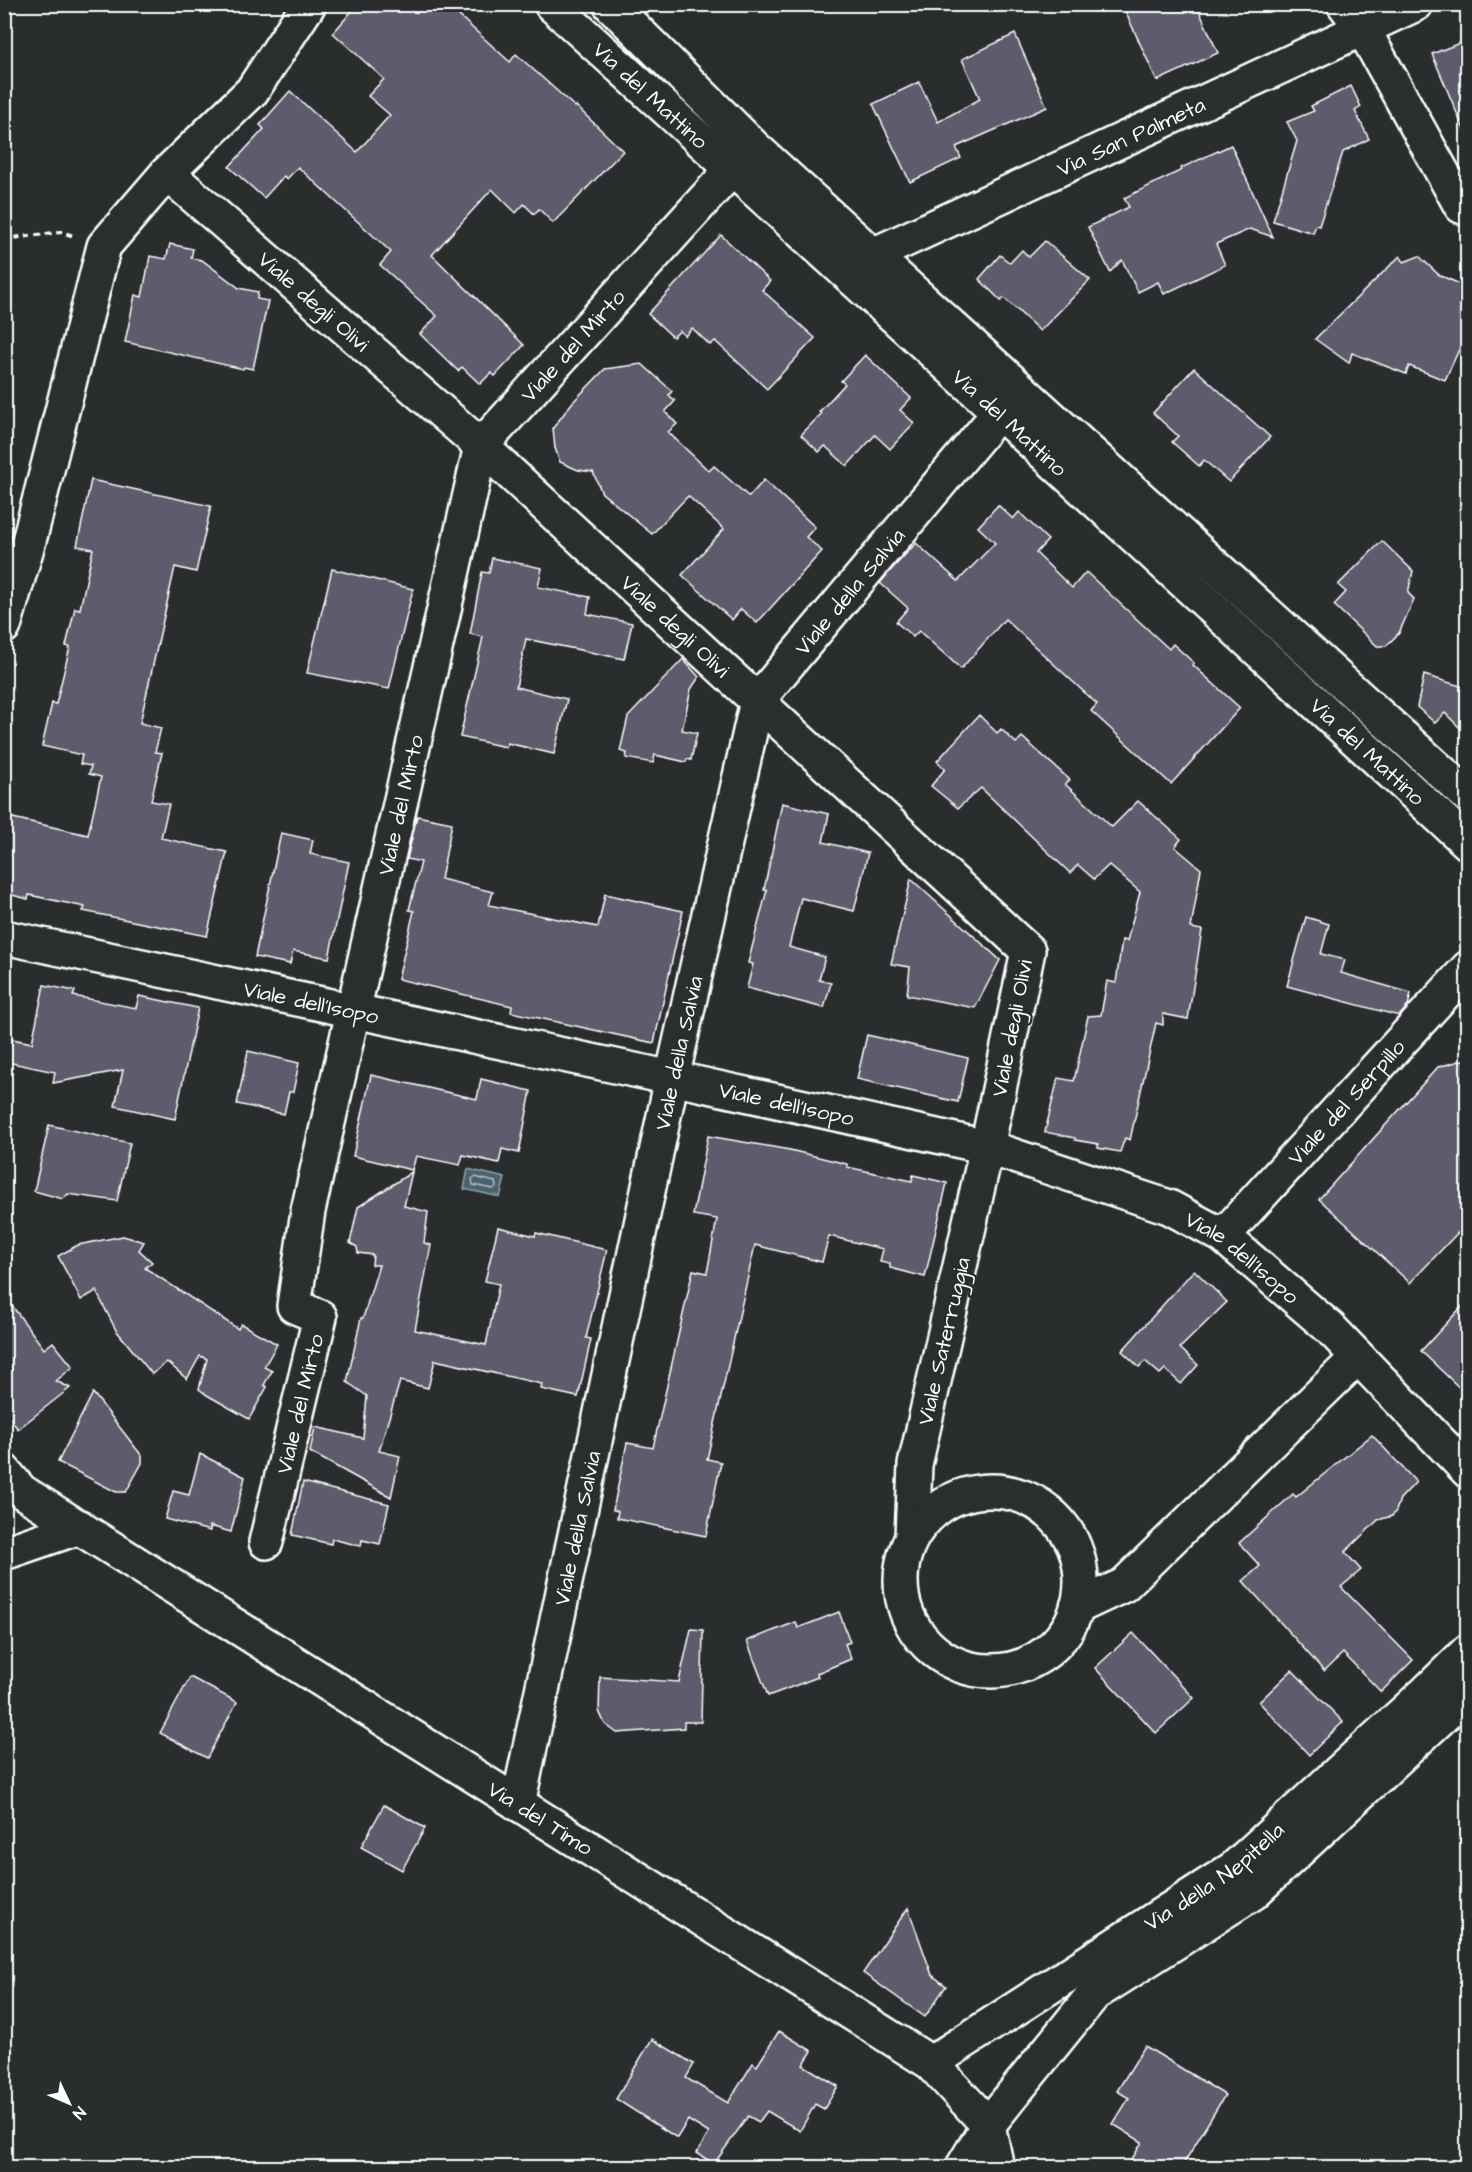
<svg xmlns="http://www.w3.org/2000/svg" width="1472" height="2172" font-family="'Architects Daughter',sans-serif">
<style>
.water{fill:#49636e;stroke:#92a1a8;stroke-width:1.5}
.lines{fill:none;stroke-linecap:round;stroke-linejoin:round}
.shore{stroke:#b6c1c5;stroke-width:1.5}
.building{fill:#5f5a6c;stroke:#fff;stroke-width:1.5}
.minor-casing{stroke:#fff;stroke-width:38}
.major-casing{stroke:#fff;stroke-width:38}
.path{stroke:#fff;stroke-width:4;stroke-dasharray:6 4.5;stroke-linecap:butt}
.minor{stroke:#2a2d2e;stroke-width:33}
.major{stroke:#2a2d2e;stroke-width:33}
.labels{text-anchor:middle;stroke-width:4.5;stroke-linejoin:round;paint-order:stroke}
.street-label{font-size:22px;fill:#fff;stroke:#2a2d2e}
</style>
<rect width="100%" height="100%" fill="#2a2d2e"/>
<filter id="ink" filterUnits="userSpaceOnUse"><feTurbulence type="fractalNoise" baseFrequency=".0167" numOctaves="2"/><feDisplacementMap in="SourceGraphic" scale="12" xChannelSelector="R" yChannelSelector="G"/><feConvolveMatrix kernelMatrix="1 2 1 2 8 2 1 2 1" color-interpolation-filters="sRGB"/></filter>
<g filter="url(#ink)">
<!-- water -->
<path class="water" d="M468,1169l37,9 -5,19 -36,-8z"/>
<g class="lines">
<!-- shore -->
<path class="shore" d="M475,1177l20,5 1,5 -3,2 -20,-4 -1,-6z"/>
</g>
<!-- building -->
<g class="building">
<path d="M358,4h88l64,58 6,-8 59,53 1,-1 47,45 -70,72 -14,-14 -5,5 -10,-10 -8,9 -24,-24 -60,66 92,90 -29,31 -4,-3 -11,11 -18,-17 -4,4 -38,-37 17,-18 -57,-51 11,-13 -93,-85 -11,12 -3,-3 -20,22 -35,-31 35,-38 -4,-4 30,-34 67,61 33,-37 -22,-19 16,-17 -51,-46z"/>
<path d="M1122,4h74l22,49 -61,28z"/>
<path d="M1015,34l32,73 -91,40 5,11 -51,24 -37,-78 46,-22 19,40 42,-23 -18,-40z"/>
<path d="M1467,40v97l-35,-83z"/>
<path d="M1351,86l10,21 -6,4 14,28 -26,13 -24,74 -3,-1 -3,8 -40,-12 24,-80 -10,-19 27,-11 -3,-5z"/>
<path d="M1231,145l42,92 -23,-8 -34,15 9,21 -61,29 -6,-12 -20,10 -16,-32 -12,12 -22,-45 41,-20 -5,-9 58,-28 -1,-2z"/>
<path d="M721,235l49,46 -8,9 53,48 -48,51 -52,-48 -5,4 -18,-17 -7,8 -5,-5 -7,6 -25,-23z"/>
<path d="M1045,241l45,39 -50,51 -36,-33 -3,3 -22,-22 21,-24 10,8 12,-13 7,7z"/>
<path d="M170,244l23,5 -2,9 11,2 37,28 19,4 -1,7 11,2 -15,68 -9,-2 -1,2 -118,-27 10,-47 7,2 8,-41 16,3z"/>
<path d="M1400,256l4,6 15,-6 20,19 28,12v45l-22,48 -36,-14 -3,8 -54,-21 -3,10 -34,-24z"/>
<path d="M865,355l46,43 -11,12 14,13 -24,26 -15,-14 -28,31 -22,-20 -6,6 -18,-17 20,-21 -2,-2 26,-28 -4,-3z"/>
<path d="M642,364l30,27 -3,4 6,6 -10,11 12,12 -9,8 41,39 5,-5 35,31 15,-17 51,47 -9,10 16,14 -65,72 -16,-14 -9,11 -50,-45 42,-46 -36,-33 -36,38 -50,-41 -9,-21 -15,-2 -18,-8 -5,-14 -2,-20 19,-25 33,-34z"/>
<path d="M1194,368l76,69 -41,45 -25,-22 -5,6 -27,-24 6,-6 -25,-23z"/>
<path d="M91,480l120,26 -15,66 -21,-5 -35,156 21,5 -6,24 7,1 -11,48 18,3 -8,34 66,14 -20,84 -124,-25 2,-4 -56,-12 -1,4 -24,-6v-77l84,19 13,-58 -12,-3 2,-8 -11,-2 2,-9 -40,-9 10,-43 4,1 14,-57 -4,-1 9,-38 5,1 13,-60 -16,-3z"/>
<path d="M998,505l15,14 6,-7 29,28 -12,13 36,35 14,-16 83,77 4,-5 21,19 -1,2 47,43 -69,76 -80,-73 6,-7 -92,-85 -44,50 -42,-38 -6,6 -17,-15 12,-14 -28,-25 11,-13 25,-27 42,38 37,-38 -17,-16z"/>
<path d="M1382,541l31,30 -5,22 6,6 -15,34 -13,13h-9l-43,-41 12,-13 -8,-7z"/>
<path d="M492,558l50,10 -4,19 52,10 -3,17 45,9 -8,36 -98,-20 -10,48 51,12 -13,55 -47,-11 -1,4 -46,-10 23,-100 -13,-3 12,-62 7,1z"/>
<path d="M332,569l81,20 -24,100 -82,-16z"/>
<path d="M683,659l16,18 -8,12 -9,41 15,3 -6,27 -4,-1 -1,3 -31,-7 -2,8 -27,-5 1,-5 -7,-2 8,-34z"/>
<path d="M1424,675l43,13v47l-22,-22 -10,10 -18,-16z"/>
<path d="M979,715l18,18 4,-4 15,14 6,-6 48,43 -5,4 47,43 26,-26 43,38 -6,8 26,22 -10,59 11,2 -14,89 -25,-5v11l-7,-2 -26,117 -5,-2 -5,14 -22,-4v-4l-23,-4v-2l-30,-6 13,-54 16,3 14,-65 13,-1 6,-34 9,2 6,-43 5,1 13,-49 -31,-27 -15,14 -16,-14 -8,8 -89,-85 -23,20 -27,-22 14,-17 -8,-8z"/>
<path d="M782,803l47,11 -6,28 45,11 -14,58 -53,-13 -12,49 36,10 -6,23 12,3 -7,25 -77,-20 6,-24 -5,-1 19,-73h-3z"/>
<path d="M417,816l35,7 -11,56 52,13 -4,13 109,22 7,-33 78,17 -29,132 -143,-31 1,-6 -114,-27 16,-68 -5,-1 12,-48 -14,-3z"/>
<path d="M281,833l32,7 -3,14 39,8 -20,96 -36,-7 -3,13 -35,-7z"/>
<path d="M911,879l89,81 -25,48 -68,-13 3,-28 -19,-3z"/>
<path d="M1306,917l23,7 -8,30 24,6 -4,13 70,20 -3,13 -9,10 -112,-30z"/>
<path d="M44,985l31,6 -2,5 63,12 3,-12 59,12 -23,111 -60,-13 8,-36 -70,13 2,-11 -48,-10 5,-23 20,4z"/>
<path d="M867,1035l101,23 -10,44 -101,-23z"/>
<path d="M248,1051l51,12 -6,29h-4l-5,22 -47,-10z"/>
<path d="M1467,1059v164l-57,60 -91,-84 119,-132z"/>
<path d="M371,1075l106,24 4,-20 50,12 -12,62 -17,-4 -3,14 -36,-8 -3,10 -44,-9 -4,14 -59,-14z"/>
<path d="M49,1125l81,18 -13,58 -49,-7 -5,5 -29,-8z"/>
<path d="M708,1136l82,14 57,14v3l65,14 1,-6 34,8 -22,94 -35,-9v-4l-10,-2 3,-13 -54,-13 -7,26 -67,-17 -48,214 14,3 -15,74 -89,-18 1,-7 -5,-1 14,-67 26,5 40,-178 14,3 10,-54 -24,-4z"/>
<path d="M412,1172l-8,34 24,6 -4,31 7,2 -16,85 71,15 13,-61 -14,-3 13,-54 37,9 1,-3 71,17 -21,88 5,1 -13,58 -37,-8 1,-5 -107,-24 -7,28 -28,-7 -21,70 21,5 -9,41 -81,-45 5,-25 48,11 4,-42 -20,-14 14,-64h2l16,-53h-7l1,-10 -15,-2 -1,-6 -7,-4 8,-36z"/>
<path d="M123,1236l21,6 -5,8 13,12 -7,6 93,61 3,-5 36,20 -13,23 8,4 -8,14 3,2 -18,32 -42,-24 -8,-6 8,-30 -7,-3 -13,23 -20,-17 -15,12 -36,-44 -20,-39 -15,9 -23,-44 20,-11z"/>
<path d="M1194,1270l33,32 -47,46 18,17 -17,19 -16,-15 -5,5 -15,-13 -6,6 -17,-16z"/>
<path d="M4,1295l40,54 9,-7 20,25 -17,14 14,7 -52,41 -14,-18z"/>
<path d="M1467,1301v94l-46,-44z"/>
<path d="M93,1393l49,63v7l-16,29h-10l-58,-30z"/>
<path d="M1372,1435l44,47 -16,17 -4,12 -4,5 -14,4 -33,32 16,18 -20,17 72,73 -32,32 -38,-39 -19,18 -81,-90 17,-15 -21,-23 54,-49 3,3z"/>
<path d="M200,1454l45,23 -14,55 -21,-6v5l-45,-12 8,-28 16,4z"/>
<path d="M303,1482l86,22 -9,40 -18,-4 -1,6 -29,-7 -1,5 -39,-9z"/>
<path d="M839,1612l11,30 -5,2 6,15 -34,14 1,4 -50,19 -21,-55 49,-19 2,6z"/>
<path d="M691,1629l12,1 -2,92h-17v6l-67,5 -12,-9 -6,-13 1,-34 79,5z"/>
<path d="M1133,1633l61,65 -38,35 -61,-65z"/>
<path d="M1292,1670l51,52 -34,33 -50,-53z"/>
<path d="M190,1677l47,25 -30,56 -47,-25z"/>
<path d="M384,1805l41,23 -23,42 -41,-23z"/>
<path d="M908,1908l24,67 14,11 -21,31 -62,-44z"/>
<path d="M779,2031l33,20 -9,14 35,21 -14,23 -9,-5 -15,27 -33,-20 -8,11 -11,-6 -34,48 -17,-11 12,-20 -21,-13 -11,18 -61,-39 36,-60 42,25 -8,14 42,25 25,-40 4,3z"/>
<path d="M1145,2046l80,49 -44,73h-54l15,-26 -29,-18 16,-26 -12,-7z"/>
</g>
<g class="lines">
<!-- minor casing -->
<g class="minor-casing">
<g id="minor">
<path d="M1344,4l19,25 98,177 7,3"/>
<path id="s1" d="M167,173l314,273 547,505 -41,196 -72,318 -3,72"/>
<path id="s2" d="M855,274l18,-19 543,-251"/>
<path d="M4,626l26,-89 74,-291 63,-73 85,-82 57,-87"/>
<path id="s3" d="M4,937l668,141 315,69 182,60 54,29 107,92 138,143"/>
<path id="s4" d="M1223,1236l245,-268"/>
<path id="s5" d="M4,1471l17,20 910,572 57,62"/>
<circle cx="991" cy="1581" r="90"/>
<path id="s6" d="M266,1542l54,-225 -26,-11 14,-95 173,-765 271,-299"/>
<path d="M4,1553l76,-26"/>
<path d="M1077,1607l47,-22 234,-228"/>
<path id="s7" d="M518,1804l154,-726 85,-377 261,-311"/>
<path id="s8" d="M931,2063l303,-195 190,-174 44,-43"/>
<path d="M988,2125l9,43"/>
<path d="M962,2168l26,-43 106,-131 159,-101 215,-200"/>
</g>
</g>
<!-- major casing -->
<g class="major-casing">
<g id="major">
<path id="s9" d="M551,4l448,408 469,431"/>
<path d="M610,4l143,142 715,650"/>
</g>
</g>
<!-- path -->
<path class="path" d="M4,239l57,-7 13,4"/>
<!-- minor -->
<use href="#minor" class="minor"/>
<!-- major -->
<use href="#major" class="major"/>
</g>
</g>
<g class="labels">
<!-- street labels -->
<g class="street-label">
<text dy="8" stroke="none"><textPath href="#s9" startOffset="135">Via del Mattino</textPath></text>
<text dy="8" stroke="none"><textPath href="#s2" startOffset="310">Via San Palmeta</textPath></text>
<text dy="8" stroke="none"><textPath href="#s1" startOffset="195">Viale degli Olivi</textPath></text>
<text dy="8" stroke="none"><textPath href="#s6" startOffset="1276">Viale del Mirto</textPath></text>
<text dy="8" stroke="none"><textPath href="#s9" startOffset="621">Via del Mattino</textPath></text>
<text dy="8" stroke="none"><textPath href="#s7" startOffset="1272">Viale della Salvia</textPath></text>
<text dy="8" stroke="none"><textPath href="#s1" startOffset="681">Viale degli Olivi</textPath></text>
<text dy="8" stroke="none"><textPath href="#s9" startOffset="1107">Via del Mattino</textPath></text>
<text dy="8" stroke="none"><textPath href="#s6" startOffset="772">Viale del Mirto</textPath></text>
<text dy="8" stroke="none"><textPath href="#s3" startOffset="314">Viale dell'Isopo</textPath></text>
<text transform="translate(1011 1028) rotate(-79)" y="8">Viale degli Olivi</text>
<text dy="8" stroke="none"><textPath href="#s7" startOffset="768">Viale della Salvia</textPath></text>
<text dy="8" stroke="none"><textPath href="#s4" startOffset="182">Viale del Serpillo</textPath></text>
<text dy="8" stroke="none"><textPath href="#s3" startOffset="800">Viale dell'Isopo</textPath></text>
<text dy="8" stroke="none"><textPath href="#s3" startOffset="1286">Viale dell'Isopo</textPath></text>
<text transform="translate(943 1341) rotate(-77)" y="8">Viale Saterruggia</text>
<text dy="8" stroke="none"><textPath href="#s6" startOffset="142">Viale del Mirto</textPath></text>
<text dy="8" stroke="none"><textPath href="#s7" startOffset="282">Viale della Salvia</textPath></text>
<text dy="8" stroke="none"><textPath href="#s5" startOffset="640">Via del Timo</textPath></text>
<text dy="8" stroke="none"><textPath href="#s8" startOffset="339">Via della Nepitella</textPath></text>
</g>
</g>
<!-- margin -->
<rect width="1472" height="2172" fill="none" stroke="#2a2d2e" stroke-width="24"/>
<rect x="12" y="12" width="1448" height="2148" fill="none" stroke="#fff" stroke-width="2" filter="url(#ink)"/>
<!-- north arrow -->
<g transform="translate(69 2103) rotate(134)" stroke="#2a2d2e" stroke-width="4.5" paint-order="stroke">
<path d="M0-4.5L10 22L0 15L-10 22Z" fill="#ffffff"/>
<text y="-9" font-size="16" font-weight="bold" text-anchor="middle" fill="#ffffff">N</text>
</g>
</svg>
